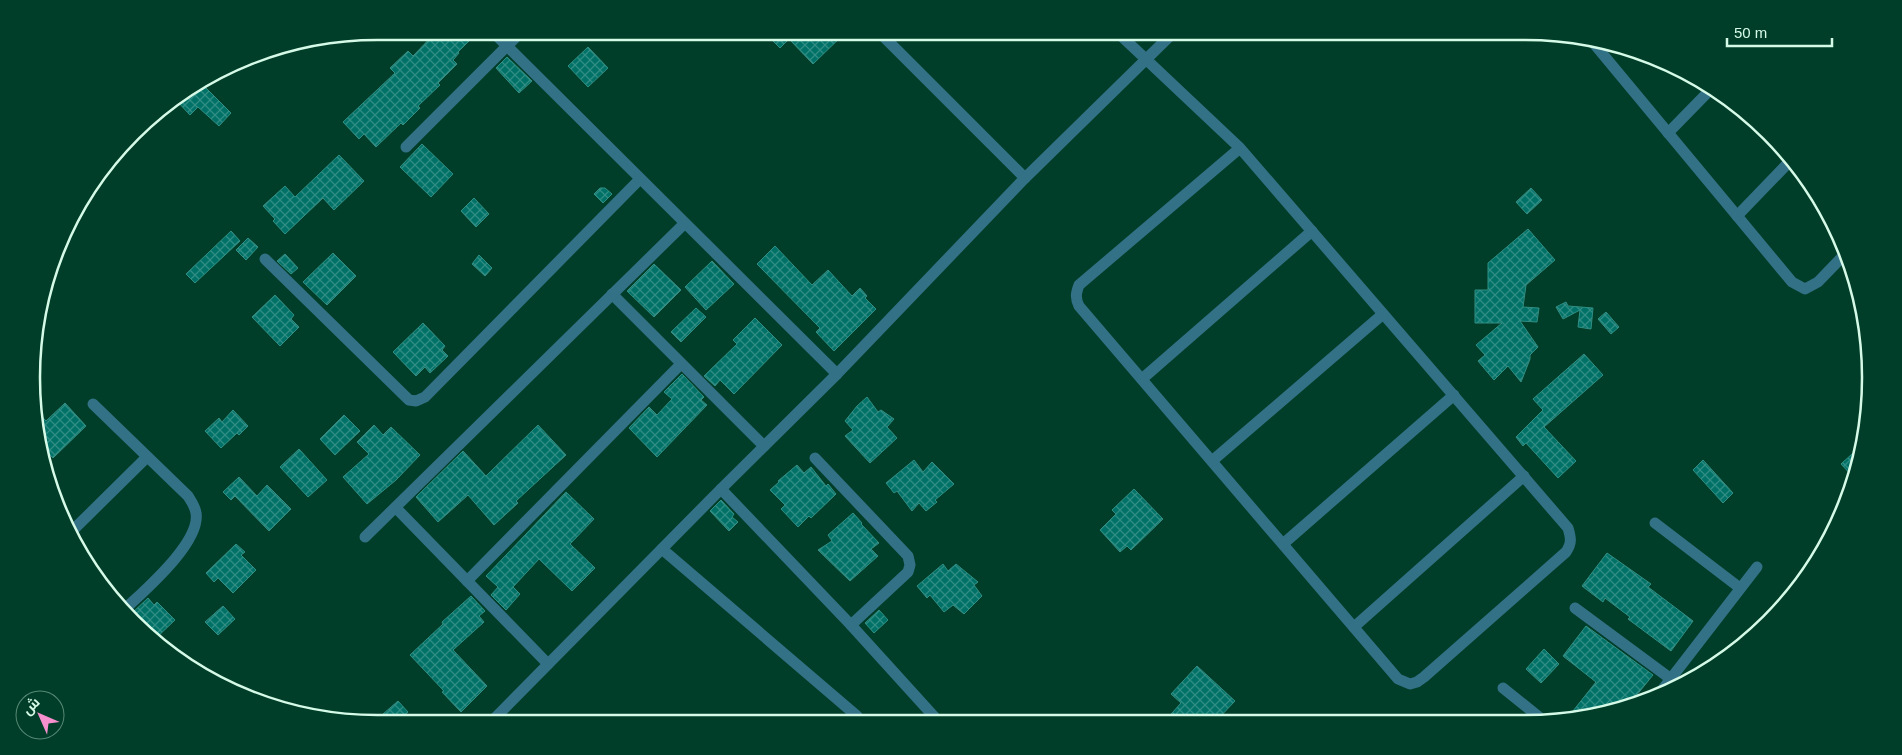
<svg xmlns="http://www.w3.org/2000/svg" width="1902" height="755" font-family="Arial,Cairo,sans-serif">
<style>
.building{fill:url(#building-cross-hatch);stroke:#318e82}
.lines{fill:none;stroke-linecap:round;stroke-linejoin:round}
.street{stroke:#337186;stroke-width:11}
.rim{fill:none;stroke:#d6fae8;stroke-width:2.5}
</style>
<defs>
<pattern id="building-cross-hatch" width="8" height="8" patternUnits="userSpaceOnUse" patternTransform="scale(1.25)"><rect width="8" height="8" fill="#007167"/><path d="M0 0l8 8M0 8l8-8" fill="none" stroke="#318d84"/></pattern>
</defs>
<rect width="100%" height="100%" fill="#003e29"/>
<!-- building -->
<g class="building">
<path d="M437,31h42l-21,21 1,1 -6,7 4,4 -19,19 2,2 -22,21 2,2 -17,17 -2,-2 -25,24 -12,-13 -5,5 -16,-17 52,-49 -5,-5 18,-17 5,5z"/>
<path d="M781,31h66l-34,33 -24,-25 -9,9 -8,-8z"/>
<path d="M588,47l20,21 -20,19 -20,-21z"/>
<path d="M507,57l25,24 -13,12 -23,-25z"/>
<path d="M199,81l32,32 -12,13 -21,-19 -8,8 -15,-16z"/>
<path d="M422,144l31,30 -22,23 -31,-30z"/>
<path d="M339,155l25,26 -30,29 -11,-12 -38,36 -12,-13 2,-2 -12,-13 22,-20 10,11z"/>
<path d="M600,188h5l7,6 -9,9 -9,-9z"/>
<path d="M1531,188l11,12 -15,14 -11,-12z"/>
<path d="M474,198l15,16 -13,13 -15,-16z"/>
<path d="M1528,229l27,31 -29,25 -3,22 16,1 -2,14 -17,-1 18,26 -8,8v4l-9,23 -13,-16 -14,14 -16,-19 7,-6 -9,-10 26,-22h-27v-33h13v-27z"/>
<path d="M231,231l9,10 -45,42 -9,-9z"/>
<path d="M248,238l10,9 -12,13 -10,-10z"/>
<path d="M775,246l37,39 16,-15 24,26 8,-8 7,8 -2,2 11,11 -42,42 -18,-19 4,-4 -63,-64z"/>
<path d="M333,253l23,23 -29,29 -24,-23z"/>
<path d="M285,254l13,14 -7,6 -14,-13z"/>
<path d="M479,255l13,13 -7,8 -13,-12z"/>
<path d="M712,261l22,23 -28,26 -21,-23z"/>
<path d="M654,264l27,26 -27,27 -27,-26z"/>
<path d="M275,295l19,20 -3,4 8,8 -19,19 -28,-29z"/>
<path d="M1566,302l2,4 25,2 -2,21 -13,-2 2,-17 -17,9 -7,-12z"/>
<path d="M696,308l10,9 -25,25 -10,-10z"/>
<path d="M1606,312l13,15 -8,7 -13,-15z"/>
<path d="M755,318l27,27 -48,49 -14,-14 -5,6 -11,-10 33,-32 -4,-4z"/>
<path d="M423,323l22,23 -3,4 6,6 -18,17 -5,-6 -9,9 -23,-24z"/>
<path d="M1584,354l19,21 -59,52 32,34 -18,17 -32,-35 -3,3 -7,-9 27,-27 -10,-11z"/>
<path d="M682,374l22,23 -3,3 6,5 -50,52 -28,-29 20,-21 8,8 15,-16 -8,-7z"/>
<path d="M867,397l11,15 3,-2 13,9 -7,8 10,11 -27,25 -25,-27 8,-6 -8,-9 12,-15z"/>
<path d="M65,403l21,23 -33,32 -15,-16 -1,-31 9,10z"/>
<path d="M233,410l15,16 -9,9 -2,-2 -16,15 -16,-17 14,-13 3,4z"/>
<path d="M344,415l16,16 -25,24 -15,-16z"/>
<path d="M374,425l9,10 8,-8 29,28 -24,25 -29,24 -24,-27 26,-23 -12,-12z"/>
<path d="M538,425l28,30 -50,46 2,2 -24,22 -26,-30 -30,27 -22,-25 47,-46 23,25z"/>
<path d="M1863,444l-4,23 -5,11 -13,-14z"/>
<path d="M299,449l28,31 -19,17 -28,-30z"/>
<path d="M914,460l9,12 9,-10 22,22 -19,16 2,2 -11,9 -7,-8 -7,8 -15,-20 -3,2 -8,-10z"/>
<path d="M1703,460l30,33 -10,10 -30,-33z"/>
<path d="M797,465l7,8 7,-6 15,19 2,-2 8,10 -25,24 -2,-2 -11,11 -17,-18 4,-4 -15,-15 9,-8 -1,-1z"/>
<path d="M239,477l18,19 10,-11 24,24 -22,22 -34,-35 -4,4 -8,-8z"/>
<path d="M1134,489l29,30 -32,31 -4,-4 -7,6 -20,-22 16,-16 -4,-4z"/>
<path d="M566,492l28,27 -24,25 25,24 -23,23 -33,-32 -26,28 7,7 -14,16 -15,-15 7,-8 -12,-11z"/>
<path d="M721,500l13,14 -2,3 6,5 -9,9 -19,-20z"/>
<path d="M853,513l9,10 -1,1 18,19 -8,6 7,7 -28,25 -32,-31 14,-9 -4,-6z"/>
<path d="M236,544l9,8 -4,3 15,15 -23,23 -15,-15 -4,4 -8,-9z"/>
<path d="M1607,553l44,31 -3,3 45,34 -22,30 -43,-32 2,-2 -25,-19 -2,4 -21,-16z"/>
<path d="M943,564l5,7 8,-7 22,18 -4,3 8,11 -18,18 -11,-9 -9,7 -14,-17 -3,3 -10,-12z"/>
<path d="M471,596l14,15 -6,5 5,6 -31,28 34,36 -26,26 -19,-20 2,-1 -34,-36 33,-31 -1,-2z"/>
<path d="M148,598l6,7 3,-3 18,18 -20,19 -24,-25z"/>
<path d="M223,606l12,13 -17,16 -13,-13z"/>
<path d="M879,610l9,10 -14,13 -9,-10z"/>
<path d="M1586,626l67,49 -22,27 -66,19 31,-39 -33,-26z"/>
<path d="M1544,649l15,15 -18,19 -15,-14z"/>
<path d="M1197,666l38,35 -20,21h-51l17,-19 -10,-9z"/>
<path d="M398,701l10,11 -13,12h-4l-8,-10z"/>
</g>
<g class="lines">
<!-- street -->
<g class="street">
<path d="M492,31l345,343"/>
<path d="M878,31l147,147"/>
<path d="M1116,31l124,117 328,380c3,10 4,15 -2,24l-142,125 -7,5 -7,2 -12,-5 -319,-373c-4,-8 -3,-13 0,-21l161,-137"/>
<path d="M1591,40l201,242 13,7 13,-7 28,-29"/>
<path d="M1668,133l44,-45"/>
<path d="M406,147l116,-116"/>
<path d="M1737,216l55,-57"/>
<path d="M265,259l144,141 7,1 9,-4 215,-218"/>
<path d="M612,294l152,152"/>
<path d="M1142,379l170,-148"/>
<path d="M93,404l95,92c3,5 7,10 8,17 5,29 -51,77 -70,95"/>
<path d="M815,458l93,98 2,9 -2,7 -57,53"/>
<path d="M1212,461l171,-147"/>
<path d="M721,489l130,136 88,97"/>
<path d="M396,508l152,156"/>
<path d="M1655,523l85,65"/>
<path d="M70,533l77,-76"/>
<path d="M365,537l319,-313"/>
<path d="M1283,544l171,-149"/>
<path d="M662,549l195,167 4,7"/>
<path d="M467,581l214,-217"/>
<path d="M1575,608l96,71"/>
<path d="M1354,627l170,-151"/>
<path d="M1503,688l41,33"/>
<path d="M1659,694l98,-127"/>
<path d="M490,723l231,-234 116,-115 188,-196 150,-147"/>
</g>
</g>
<!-- crop -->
<path d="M0 0H1902V755H0ZM377 40H1525A337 337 0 0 1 1862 377V378A337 337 0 0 1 1525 715H377A337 337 0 0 1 40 378V377A337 337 0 0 1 377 40Z" fill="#003e29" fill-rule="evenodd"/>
<path class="rim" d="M377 40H1525A337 337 0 0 1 1862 377V378A337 337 0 0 1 1525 715H377A337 337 0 0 1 40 378V377A337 337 0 0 1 377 40Z"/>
<!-- north arrow -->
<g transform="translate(40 715) rotate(315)"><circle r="24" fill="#003e29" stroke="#568975"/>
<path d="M0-4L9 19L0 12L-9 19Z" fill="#f790ce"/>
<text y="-8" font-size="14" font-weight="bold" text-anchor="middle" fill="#d6fae8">ش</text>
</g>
<!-- scale -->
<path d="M1727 38v8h105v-8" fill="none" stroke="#d6fae8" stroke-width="2.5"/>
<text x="1734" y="38" font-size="15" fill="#d6fae8" stroke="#003e29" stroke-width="4" paint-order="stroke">50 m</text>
</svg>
